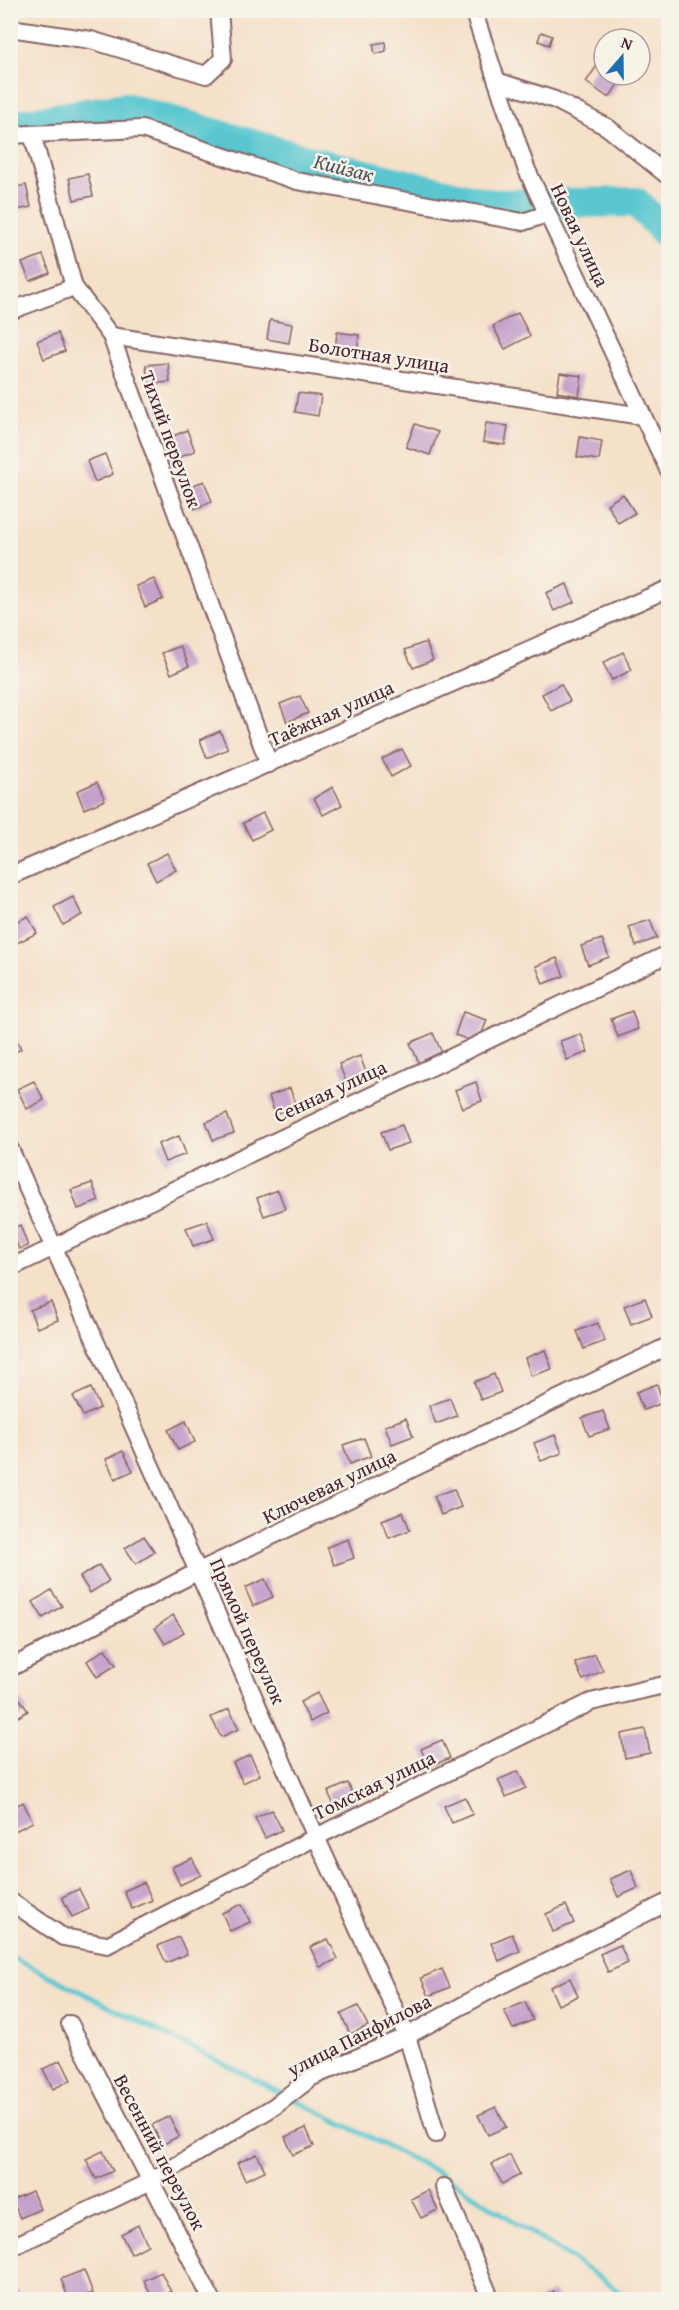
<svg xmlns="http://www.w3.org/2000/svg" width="679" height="2310" font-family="'Gentium Book Plus',serif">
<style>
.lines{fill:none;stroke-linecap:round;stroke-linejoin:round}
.stream{stroke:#5ac7d0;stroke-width:5}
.river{stroke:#5ac7d0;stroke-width:30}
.building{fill:#c4a1ca}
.street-casing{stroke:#866362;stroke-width:20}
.street{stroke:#fff;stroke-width:16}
.labels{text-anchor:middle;stroke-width:5;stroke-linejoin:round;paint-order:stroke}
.street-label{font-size:20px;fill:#4a1f2b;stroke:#f7f3e8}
.water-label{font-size:21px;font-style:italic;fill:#4f515d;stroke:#f7f3e8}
</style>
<rect width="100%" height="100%" fill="#f7f3e8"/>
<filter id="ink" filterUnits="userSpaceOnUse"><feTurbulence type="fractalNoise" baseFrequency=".0167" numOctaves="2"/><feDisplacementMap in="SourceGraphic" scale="12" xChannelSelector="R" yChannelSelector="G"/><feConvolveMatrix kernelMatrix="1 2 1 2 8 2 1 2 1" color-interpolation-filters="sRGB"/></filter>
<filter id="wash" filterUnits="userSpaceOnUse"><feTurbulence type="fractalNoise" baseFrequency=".008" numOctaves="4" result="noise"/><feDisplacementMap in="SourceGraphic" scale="24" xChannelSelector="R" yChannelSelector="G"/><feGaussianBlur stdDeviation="1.35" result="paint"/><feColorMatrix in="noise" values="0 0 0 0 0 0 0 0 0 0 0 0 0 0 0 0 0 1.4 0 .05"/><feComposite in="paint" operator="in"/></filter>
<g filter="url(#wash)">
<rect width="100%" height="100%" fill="#f5e0c8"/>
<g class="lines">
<!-- stream -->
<path class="stream" d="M10,1956l432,218 192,126"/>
<!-- river -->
<path class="river" d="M10,125l114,-18 187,54 181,43 144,-2 32,33"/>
</g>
<g id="blocks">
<!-- building -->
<g class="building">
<path d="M541,32l11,4 -3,9 -11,-4z"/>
<path d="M385,42l1,9 -11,3 -2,-10z"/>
<path d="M602,58l2,17h20l-15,23 -23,-16z"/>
<path d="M88,174l5,22 -19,4 -5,-22z"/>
<path d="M26,185l5,22 -19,4 -2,-23z"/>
<path d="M43,255l7,18 -20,8 -8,-18z"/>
<path d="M518,313l12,23 -25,13 -12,-23z"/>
<path d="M270,320l22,4 -3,19 -22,-4z"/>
<path d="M337,332l22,3 -2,19 -22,-3z"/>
<path d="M58,333l7,18 -21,8 -7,-18z"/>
<path d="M168,363l2,19 -22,2 -2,-19z"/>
<path d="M560,373l22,3 -3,20 -22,-4z"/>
<path d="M298,393l23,3 -3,20 -23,-4z"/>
<path d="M486,423l22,3 -3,19 -22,-3z"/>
<path d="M415,424l23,8 -8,23 -24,-8z"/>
<path d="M187,430l8,21 -18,7 -8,-20z"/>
<path d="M580,437l22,4 -3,19 -22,-3z"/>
<path d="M105,454l8,20 -18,8 -8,-21z"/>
<path d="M204,481l8,20 -18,8 -8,-21z"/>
<path d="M623,494l12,19 -17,10 -11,-19z"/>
<path d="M154,579l9,20 -18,8 -9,-21z"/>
<path d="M567,584l7,18 -20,9 -8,-18z"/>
<path d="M426,642l7,18 -20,8 -8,-18z"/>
<path d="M180,646l9,20 -18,8 -9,-21z"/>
<path d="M623,652l9,18 -20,10 -9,-17z"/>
<path d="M561,684l9,17 -19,10 -9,-17z"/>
<path d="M300,696l8,17 -21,9 -7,-18z"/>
<path d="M220,731l8,18 -21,9 -7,-18z"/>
<path d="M402,749l9,17 -20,11 -9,-18z"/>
<path d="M97,782l8,18 -21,9 -7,-18z"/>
<path d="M333,787l9,18 -19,10 -9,-17z"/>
<path d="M263,813l8,17 -19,10 -9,-17z"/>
<path d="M167,853l9,17 -20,11 -9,-18z"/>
<path d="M73,897l9,18 -19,10 -9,-18z"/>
<path d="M28,916l9,17 -20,10 -7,-18z"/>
<path d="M650,920l7,18 -21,8 -7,-19z"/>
<path d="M602,939l7,18 -21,8 -7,-19z"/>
<path d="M557,958l7,18 -21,8 -7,-18z"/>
<path d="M632,1011l6,18 -20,8 -7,-18z"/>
<path d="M463,1012l24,8 -9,23 -23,-8z"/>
<path d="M10,1027l11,22 -11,6z"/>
<path d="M433,1033l9,20 -23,10 -9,-20z"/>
<path d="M581,1034l7,18 -21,8 -7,-19z"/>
<path d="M360,1056l7,19 -21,7 -7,-18z"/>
<path d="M34,1081l10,19 -17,9 -10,-20z"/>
<path d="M476,1082l6,19 -20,7 -7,-18z"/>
<path d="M290,1088l6,19 -21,7 -6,-18z"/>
<path d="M227,1114l7,19 -21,7 -7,-18z"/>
<path d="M402,1125l7,18 -21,7 -7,-18z"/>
<path d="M179,1136l7,18 -21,8 -7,-18z"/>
<path d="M92,1183l7,18 -21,8 -7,-19z"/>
<path d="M278,1190l7,19 -21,7 -7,-18z"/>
<path d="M207,1221l7,18 -21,7 -7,-18z"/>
<path d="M20,1225l8,21 -9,3 -8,-20z"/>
<path d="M645,1298l7,18 -21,8 -7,-18z"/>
<path d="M51,1302l7,18 -21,8 -7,-18z"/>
<path d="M598,1323l7,18 -21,8 -7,-18z"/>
<path d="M545,1350l7,19 -21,7 -6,-18z"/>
<path d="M494,1374l7,18 -20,8 -7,-18z"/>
<path d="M657,1384l6,19 -20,7 -7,-18z"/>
<path d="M91,1388l9,20 -17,8 -10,-20z"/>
<path d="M450,1398l7,18 -21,8 -7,-18z"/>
<path d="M603,1411l7,18 -21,7 -7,-18z"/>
<path d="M406,1418l7,18 -21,8 -7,-18z"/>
<path d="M186,1421l9,21 -17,8 -10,-20z"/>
<path d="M555,1435l7,18 -21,8 -7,-18z"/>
<path d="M364,1438l7,18 -21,8 -7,-19z"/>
<path d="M123,1451l10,20 -18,8 -9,-20z"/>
<path d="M454,1489l7,18 -20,8 -7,-19z"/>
<path d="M403,1512l7,18 -21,8 -7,-18z"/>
<path d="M144,1536l11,16 -19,12 -11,-16z"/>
<path d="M348,1539l6,19 -20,7 -7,-18z"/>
<path d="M99,1565l10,16 -19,12 -10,-16z"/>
<path d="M265,1579l8,18 -20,9 -8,-18z"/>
<path d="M51,1590l11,16 -19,12 -10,-16z"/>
<path d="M173,1615l11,17 -19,12 -10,-16z"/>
<path d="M105,1649l11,16 -19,12 -10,-16z"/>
<path d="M595,1654l8,17 -20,9 -8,-17z"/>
<path d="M317,1693l10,20 -17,9 -10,-20z"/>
<path d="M17,1695l11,16 -18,11v-23z"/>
<path d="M229,1709l10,20 -18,8 -10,-20z"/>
<path d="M645,1729l5,24 -25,5 -4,-24z"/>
<path d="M442,1740l8,18 -21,9 -8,-18z"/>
<path d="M250,1755l10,20 -17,8 -10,-20z"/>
<path d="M518,1771l8,17 -20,9 -8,-17z"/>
<path d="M348,1783l8,18 -20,9 -8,-18z"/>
<path d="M465,1797l8,17 -21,9 -8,-17z"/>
<path d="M23,1802l10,20 -18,9 -5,-10v-12z"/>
<path d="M272,1810l10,20 -17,8 -10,-20z"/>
<path d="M192,1858l9,17 -21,10 -8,-18z"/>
<path d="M631,1870l7,18 -20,9 -8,-18z"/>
<path d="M144,1882l8,18 -20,9 -8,-18z"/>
<path d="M79,1889l10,20 -17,8 -10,-20z"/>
<path d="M242,1904l8,18 -20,9 -8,-18z"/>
<path d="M566,1905l8,18 -21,9 -7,-18z"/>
<path d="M512,1934l8,17 -21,10 -8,-18z"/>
<path d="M179,1937l8,17 -21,9 -8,-17z"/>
<path d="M328,1939l10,20 -18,8 -10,-20z"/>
<path d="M620,1945l8,18 -20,9 -8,-18z"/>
<path d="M442,1969l8,18 -21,9 -8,-18z"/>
<path d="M570,1978l8,18 -20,9 -8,-18z"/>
<path d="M525,2002l8,18 -20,9 -9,-18z"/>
<path d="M358,2006l10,20 -18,8 -9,-20z"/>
<path d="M61,2060l10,20 -18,9 -10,-20z"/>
<path d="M496,2107l10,20 -18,8 -10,-20z"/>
<path d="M169,2116l10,20 -17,9 -10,-20z"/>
<path d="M306,2128l8,18 -21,9 -8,-18z"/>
<path d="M103,2151l10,20 -17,8 -10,-20z"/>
<path d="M257,2154l8,17 -20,9 -8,-17z"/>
<path d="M510,2155l10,20 -18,9 -10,-20z"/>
<path d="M428,2190l10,20 -17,8 -10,-19z"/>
<path d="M32,2191l8,18 -20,9 -8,-18z"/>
<path d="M138,2225l10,20 -17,9 -10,-20z"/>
<path d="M84,2270l9,23 -24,7 -8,-21z"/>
<path d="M161,2272l10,20 -18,8 -9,-20z"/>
<path d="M16,2287l5,13h-11v-11z"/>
<path d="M554,2291l4,9h-22z"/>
</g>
</g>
</g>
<g filter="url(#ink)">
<use href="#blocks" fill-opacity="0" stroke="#866362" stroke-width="1.5"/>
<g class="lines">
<!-- street casing -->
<g class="street-casing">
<g id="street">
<path d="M473,10l53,158 142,301"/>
<path d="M10,28l81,12 115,35 17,-16 -4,-49"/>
<path d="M497,81l58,19 52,27 61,49"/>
<path d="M32,134l42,153 37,49 158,428"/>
<path d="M10,135l132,-6 155,52 226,41 24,-8"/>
<path d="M10,311l64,-24"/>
<path d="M111,336l531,80"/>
<path d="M10,876l658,-287"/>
<path d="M10,1149l306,688 91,199 29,98"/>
<path d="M10,1268l658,-314"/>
<path d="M10,1668l189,-97 469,-225"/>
<path d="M10,1901l53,36 44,8 209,-108 275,-135 77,-18"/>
<path d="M70,2024l142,276"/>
<path d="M444,2187l47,113"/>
<path d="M10,2248l141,-67 124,-75 37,-29 95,-41 80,-44 181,-90"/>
</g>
</g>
<!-- street -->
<use href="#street" class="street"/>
</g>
</g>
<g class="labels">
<!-- street labels -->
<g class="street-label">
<text transform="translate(580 235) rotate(65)" y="7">Новая улица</text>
<text transform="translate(379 355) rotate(9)" y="7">Болотная улица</text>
<text transform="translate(171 439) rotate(70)" y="7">Тихий переулок</text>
<text transform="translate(331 713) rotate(-24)" y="7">Таёжная улица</text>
<text transform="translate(330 1091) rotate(-25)" y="7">Сенная улица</text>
<text transform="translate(329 1486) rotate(-26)" y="7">Ключевая улица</text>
<text transform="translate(248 1631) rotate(66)" y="7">Прямой переулок</text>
<text transform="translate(374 1785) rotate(-26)" y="7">Томская улица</text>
<text transform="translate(359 2035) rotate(-27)" y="7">улица Панфилова</text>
<text transform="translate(160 2152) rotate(62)" y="7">Весенний переулок</text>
</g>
<!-- water labels -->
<g class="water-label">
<text transform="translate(344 168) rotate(14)" y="7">Кийзак</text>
</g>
</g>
<!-- margin -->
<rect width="679" height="2310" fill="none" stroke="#f7f3e8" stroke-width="36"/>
<!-- north arrow -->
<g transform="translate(622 57) rotate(20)"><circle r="28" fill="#f7f3e8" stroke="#b29e9c" stroke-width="1.5"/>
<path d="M0-4.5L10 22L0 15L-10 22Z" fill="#1f6fb2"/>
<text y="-9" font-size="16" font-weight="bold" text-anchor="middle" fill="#4a1f2b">N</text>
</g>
</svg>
